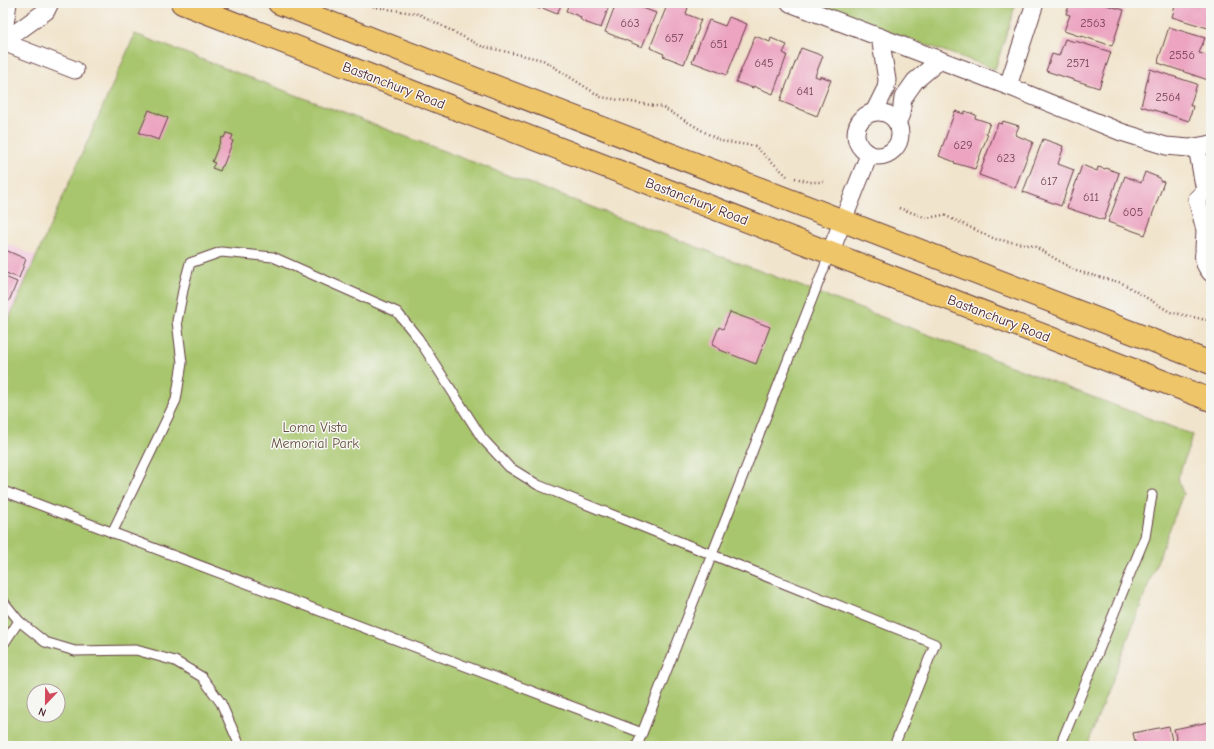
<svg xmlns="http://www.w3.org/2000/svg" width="1214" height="749" font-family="'Comic Neue',sans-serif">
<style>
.built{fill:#f3cfe0}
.green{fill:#a8c66d;stroke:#79724c;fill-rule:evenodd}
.building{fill:#eca4c1}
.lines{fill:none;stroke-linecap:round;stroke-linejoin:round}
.lane-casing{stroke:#633d43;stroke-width:11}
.street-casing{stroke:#633d43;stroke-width:19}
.primary-casing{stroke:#633d43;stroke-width:24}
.path{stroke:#633d43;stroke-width:2.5;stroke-dasharray:1 3;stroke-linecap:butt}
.lane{stroke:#fff;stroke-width:9}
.street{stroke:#fff;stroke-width:17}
.primary{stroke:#eec569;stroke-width:22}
.labels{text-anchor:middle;stroke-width:3;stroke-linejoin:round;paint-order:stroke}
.number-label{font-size:12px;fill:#724050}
.street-label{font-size:14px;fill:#4a1f2b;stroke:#f6f6f2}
.park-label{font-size:14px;fill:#66513f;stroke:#f6f6f2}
</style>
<rect width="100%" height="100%" fill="#f6f6f2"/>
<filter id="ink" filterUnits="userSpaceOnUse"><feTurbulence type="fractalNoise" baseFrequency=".025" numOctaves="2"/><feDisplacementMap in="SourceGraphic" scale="8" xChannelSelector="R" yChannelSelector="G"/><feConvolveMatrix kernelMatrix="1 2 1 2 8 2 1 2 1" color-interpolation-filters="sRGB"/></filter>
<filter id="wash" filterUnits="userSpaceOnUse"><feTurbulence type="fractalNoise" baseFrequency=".012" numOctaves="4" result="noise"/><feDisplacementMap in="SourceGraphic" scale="16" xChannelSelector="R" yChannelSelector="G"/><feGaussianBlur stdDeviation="0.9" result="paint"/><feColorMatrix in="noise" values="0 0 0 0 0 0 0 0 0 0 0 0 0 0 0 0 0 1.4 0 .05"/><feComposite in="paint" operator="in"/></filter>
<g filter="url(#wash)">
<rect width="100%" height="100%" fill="#f1e4cc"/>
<!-- built -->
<path class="built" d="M3,242l33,14 -33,75z"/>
<!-- green -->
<g class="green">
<path d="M812,3h204l-21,66 -108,-38z"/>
<path d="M135,34l1058,401 -15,43 5,16 -96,252h-1084v-414zM34,691h24v24h-24z"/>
</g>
<g id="blocks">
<!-- building -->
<g class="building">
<path d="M524,3h38l-5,11 -17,-7v2z"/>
<path d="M569,3h41l-9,25 -17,-6 -4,-3 1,-2 -15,-6z"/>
<path d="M616,3h25l-1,4 16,6 -14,34 -37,-15z"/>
<path d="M668,3h18l3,1 -3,10 15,6 -3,7 1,1 -15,36 -21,-8 1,-2 -14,-6z"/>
<path d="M1070,3h29l25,7 -12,36 -30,-10v1l-18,-6 6,-16 -4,-1z"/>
<path d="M1176,3h35v26l-39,-12z"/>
<path d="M729,17l18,7 -20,51 -35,-13 17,-42 16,6z"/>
<path d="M1169,27l36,11 -6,15 12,3v25l-53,-18 1,-2h-1z"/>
<path d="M755,36l15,6 1,-4 16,7 -4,8 4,2 -14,39 -20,-8v2l-17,-6z"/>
<path d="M1065,39l10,3v-1l36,11 -12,36 -53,-17 6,-17 7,2z"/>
<path d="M801,48l22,8 -8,20 5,2v-2l11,4 -14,36 -37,-15z"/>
<path d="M1150,69l47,15 -7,22h3l-4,15 -48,-15z"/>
<path d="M149,110l19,8 -9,22 -20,-7z"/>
<path d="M955,111l9,3 1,-3 11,4 -1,3 15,5 -4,10 2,1 -13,35 -21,-6 1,-1 -16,-6z"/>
<path d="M1003,121l16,5 -4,9 18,7 -18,46 -36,-13 19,-52 4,1z"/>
<path d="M226,133l7,2 -2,5 2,1 -10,25h-1l-2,5 -8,-3 3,-5 -3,-1 10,-25 2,1z"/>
<path d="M1043,139l20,7 -1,3h1l-5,15 16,6 -13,36 -38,-14z"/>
<path d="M1082,165l15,6 1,-4 7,2 1,-1 13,5 -15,47 -37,-12z"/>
<path d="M1145,172l15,6v3l4,1 -19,53 -37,-13 17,-46 16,7z"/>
<path d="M3,249l23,10 -7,19 -16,-6z"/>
<path d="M3,276l14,6 -8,19 -6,-2z"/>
<path d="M730,312l40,15 -14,37 -36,-14v-1l-8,-4 7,-18 4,2z"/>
<path d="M1209,722l2,9v15h-33l-4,-17z"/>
<path d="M1169,726l4,20h-37l-3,-13z"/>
</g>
</g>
</g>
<g filter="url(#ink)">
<use href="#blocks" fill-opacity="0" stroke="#633d43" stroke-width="1"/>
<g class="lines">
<!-- lane casing -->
<g class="lane-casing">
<g id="lane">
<path d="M3,491l639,242"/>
<path d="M112,533l64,-133 6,-37 -5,-42 7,-36 6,-22 31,-11 52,5 124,55 21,26 64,100 27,29 29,18 397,159 -41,102"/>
<path d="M3,601l16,20 26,21 30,9 61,-1 39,11 27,16 19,26 19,43"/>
<path d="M3,645l16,-24"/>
<path d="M637,746l193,-493"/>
<path d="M1060,746l85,-209 7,-42"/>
</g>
</g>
<!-- street casing -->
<g class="street-casing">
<g id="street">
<path d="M790,3l218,83 113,46 45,14 23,2 22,-4"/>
<path d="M3,38l5,-35"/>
<path d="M3,42l72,28"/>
<path d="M3,42l43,-31 4,-8"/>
<path d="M1008,86l27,-83"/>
<circle cx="878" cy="134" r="22"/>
<path d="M874,112l12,-24 1,-8 -7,-43"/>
<path d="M897,123l4,-9 2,-16 12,-17 25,-21"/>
<path d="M1197,147l8,44"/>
<path d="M1211,240c-10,11 -10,22 0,33"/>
<path d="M1204,249l1,-19 -8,-31 8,-8"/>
<path d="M830,253l39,-98"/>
</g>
</g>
<!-- primary casing -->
<g class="primary-casing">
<g id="primary">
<path d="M182,3l1029,397"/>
<path d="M279,3l932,360"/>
</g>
</g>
<!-- path -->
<g class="path">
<path d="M366,3l9,4 44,7 62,32 62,14 58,37 61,10 58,34 35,5 32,30"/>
<path d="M795,178l15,4h16"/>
<path d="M899,208l28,10 17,-3 51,24 39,7 42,25 46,12 48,29 41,9"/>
</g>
<!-- lane -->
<use href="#lane" class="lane"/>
<!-- street -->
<use href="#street" class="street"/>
<!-- primary -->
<use href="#primary" class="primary"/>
</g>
</g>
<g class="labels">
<!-- number labels -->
<g class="number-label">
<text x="630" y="27">663</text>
<text x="1093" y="27">2563</text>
<text x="674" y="42">657</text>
<text x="719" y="48">651</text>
<text x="1182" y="59">2556</text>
<text x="764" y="67">645</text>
<text x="1078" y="67">2571</text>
<text x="805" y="95">641</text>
<text x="1168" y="101">2564</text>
<text x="963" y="149">629</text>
<text x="1006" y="162">623</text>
<text x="1049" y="185">617</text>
<text x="1091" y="201">611</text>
<text x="1133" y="216">605</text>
</g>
<!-- street labels -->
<g class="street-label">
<text transform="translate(394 85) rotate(21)" y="5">Bastanchury Road</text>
<text transform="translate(697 201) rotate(21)" y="5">Bastanchury Road</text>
<text transform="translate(999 318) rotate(21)" y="5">Bastanchury Road</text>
</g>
<!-- park labels -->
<g class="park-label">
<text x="315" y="432">Loma Vista<tspan x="315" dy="16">Memorial Park</tspan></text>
</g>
</g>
<!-- margin -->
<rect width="1214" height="749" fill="none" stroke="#f6f6f2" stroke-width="16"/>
<!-- north arrow -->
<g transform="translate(46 703) rotate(202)"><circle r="19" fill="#f6f6f2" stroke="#b1a0a2"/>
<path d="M0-3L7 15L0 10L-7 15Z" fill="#d1495b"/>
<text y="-6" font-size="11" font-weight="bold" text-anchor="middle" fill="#4a1f2b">N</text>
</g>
</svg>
